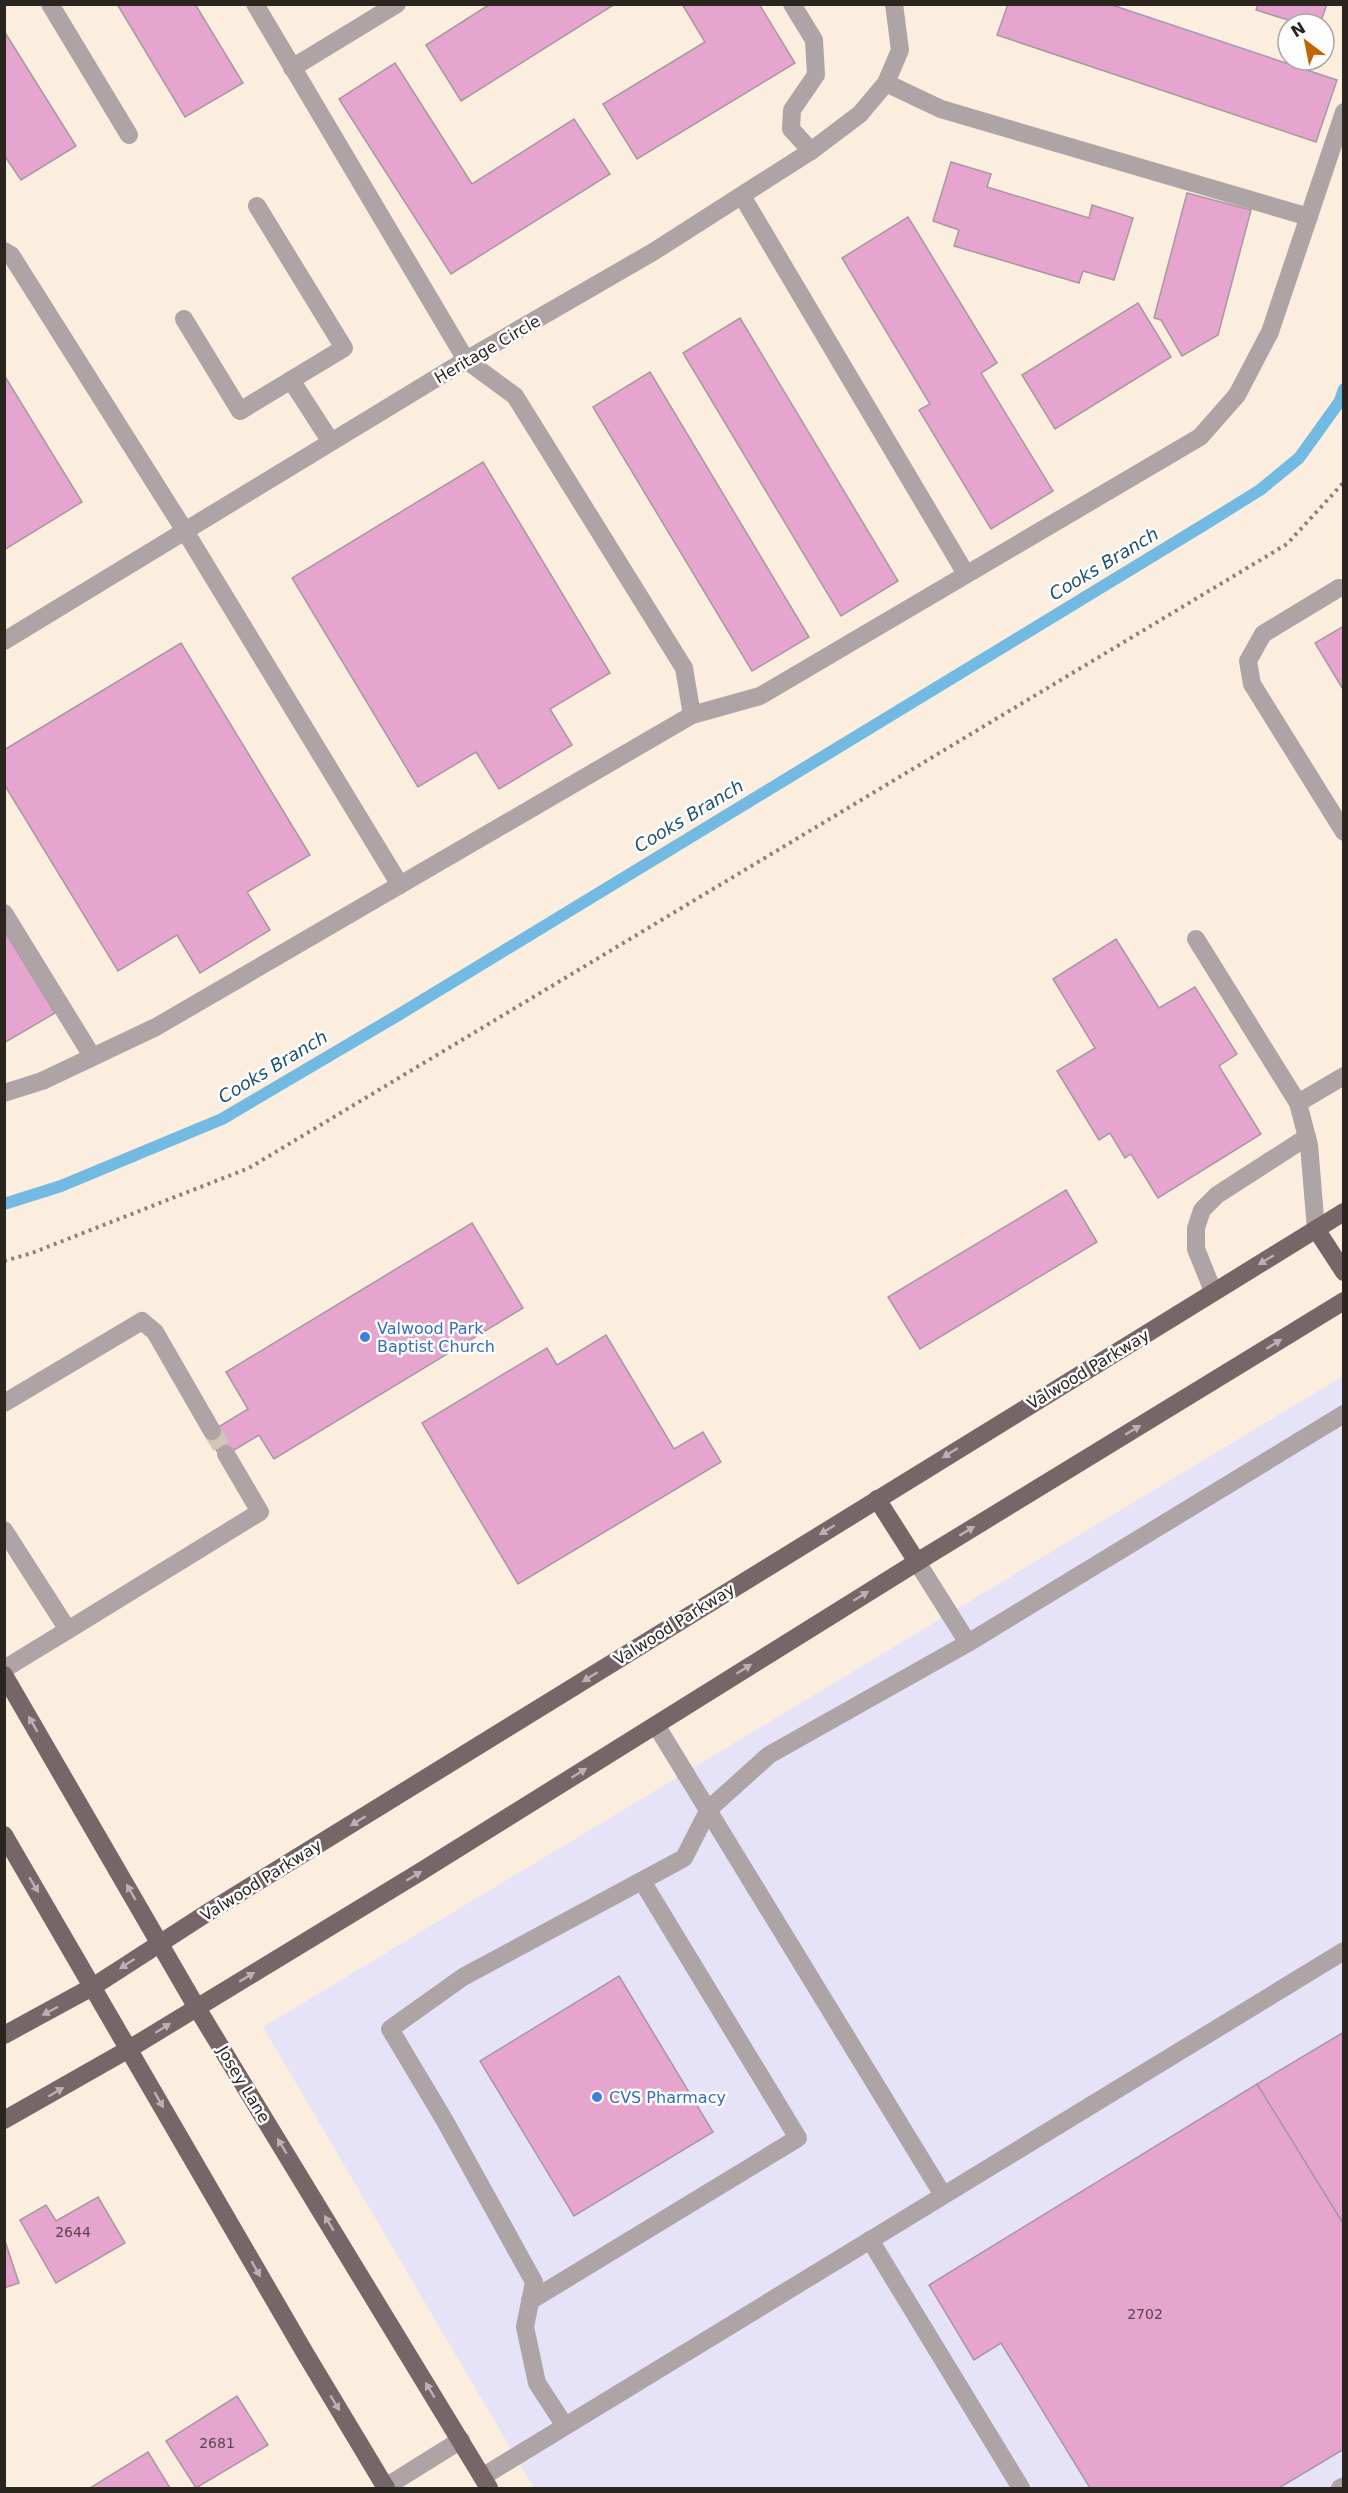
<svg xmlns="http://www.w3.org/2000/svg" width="1348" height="2493" font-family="'DejaVu Sans',sans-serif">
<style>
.commercial{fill:#e6e3f9}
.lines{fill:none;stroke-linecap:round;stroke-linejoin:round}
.stream{stroke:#73bae3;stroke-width:12}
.building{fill:#e6a5cf;stroke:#a997a2;stroke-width:1.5}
.minor-tunnel{stroke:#d1c6b8;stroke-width:18;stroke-dasharray:18 9;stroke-linecap:butt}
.path{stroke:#8d8479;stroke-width:4;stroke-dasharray:3 4.5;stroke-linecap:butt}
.minor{stroke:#aea4a5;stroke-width:18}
.major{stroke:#776667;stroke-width:18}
.oneway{fill:#bab2b2}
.shop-dot{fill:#3f7fe0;stroke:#fdfdfd;stroke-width:2}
.labels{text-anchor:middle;stroke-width:5;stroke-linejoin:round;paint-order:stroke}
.number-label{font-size:14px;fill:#59454b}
.street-label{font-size:16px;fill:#2a251f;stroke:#fdfdfd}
.shop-label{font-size:16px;fill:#366cbe;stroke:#fdfdfd;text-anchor:start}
.water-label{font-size:18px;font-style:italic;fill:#1c536f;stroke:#fdfdfd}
</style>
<rect width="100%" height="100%" fill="#fbeede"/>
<!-- commercial -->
<path class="commercial" d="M1343,1376v1112h-809l-271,-461z"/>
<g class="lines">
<!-- stream -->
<path class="stream" d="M4,1204l57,-18 161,-67 178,-105 802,-488 58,-36 39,-32 41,-57 4,-12"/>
</g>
<!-- building -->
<g class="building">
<path d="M117,4h78l48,79 -58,34z"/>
<path d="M490,4h125l-154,97 -35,-56z"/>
<path d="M682,4h77l36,59 -158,96 -34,-55 102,-62z"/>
<path d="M1008,4h101l228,76 -21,62 -319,-107z"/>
<path d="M1258,4h69l-7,20h-19l-45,-14z"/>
<path d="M4,31l72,115 -55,34 -17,-25z"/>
<path d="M395,63l77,121 102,-65 36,55 -159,100 -112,-175z"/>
<path d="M951,162l40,12 -4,13 102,31 3,-13 41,13 -19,62 -31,-9 -4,12 -125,-37 5,-16 -26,-9z"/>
<path d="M1187,193l64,17 -33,125 -36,21 -21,-36 -7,-2z"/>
<path d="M908,217l89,146 -16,10 72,118 -62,38 -72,-119 11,-6 -88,-146z"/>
<path d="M1138,303l33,54 -116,72 -33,-54z"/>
<path d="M740,318l158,263 -57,35 -158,-263z"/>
<path d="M650,372l159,265 -57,34 -159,-264z"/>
<path d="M4,375l78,127 -78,48z"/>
<path d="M483,462l127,211 -60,36 22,36 -73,44 -23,-37 -58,35 -126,-209z"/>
<path d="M1344,626v65l-29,-48z"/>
<path d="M181,643l129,212 -63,37 23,38 -70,43 -23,-38 -59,36 -114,-187v-34z"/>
<path d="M4,930l51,83 -51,30z"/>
<path d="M1116,939l43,69 36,-21 42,67 -18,12 42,68 -103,64 -27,-44 -6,4 -15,-25 -11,7 -42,-69 38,-23 -42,-69z"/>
<path d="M1066,1190l31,52 -177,107 -32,-52z"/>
<path d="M472,1223l51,85 -249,151 -15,-24 -38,23 -14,-24 41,-25 -22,-37z"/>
<path d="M606,1335l68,114 29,-17 18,30 -203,122 -96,-161 125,-75 10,17z"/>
<path d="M619,1976l94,156 -139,84 -94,-155z"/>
<path d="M1344,2032v193l-87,-141z"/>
<path d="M1257,2084l87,141v224l-65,39h-189l-89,-145 -27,17 -45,-75z"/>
<path d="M98,2197l27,46 -69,40 -36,-63 26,-15 10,16z"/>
<path d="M4,2238l15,45 -15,5z"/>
<path d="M237,2396l31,49 -72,43 -30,-47z"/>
<path d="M148,2452l22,36h-80z"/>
</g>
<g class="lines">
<!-- minor-tunnel -->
<path class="minor-tunnel" d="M212,1431l14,23"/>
<!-- path -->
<path class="path" d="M4,1261l28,-8 217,-85 1038,-624 57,-62"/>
<!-- minor -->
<g class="minor">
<path d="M50,4l79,131"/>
<path d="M255,4l211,356 49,36 169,272 8,47"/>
<path d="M792,4l22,36 2,35 -24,35 -1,19 20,22"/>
<path d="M292,68l105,-64"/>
<path d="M886,83l55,26 368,108"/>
<path d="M742,196l224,378"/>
<path d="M4,251l7,4 174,276 215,354"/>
<path d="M184,319l56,92 104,-63 -87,-142"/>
<path d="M291,380l40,62"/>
<path d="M1339,588l-76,46 -15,27 4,23 92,148"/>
<path d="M4,641l462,-281 187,-108 158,-101 49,-37 26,-31 14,-33 -6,-46"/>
<path d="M4,913l88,143"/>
<path d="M1196,939l102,164 11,42 7,84"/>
<path d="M4,1093l38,-12 114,-54 536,-312 68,-19 440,-259 37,-42 33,-63 74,-220"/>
<path d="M1298,1103l46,-27"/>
<path d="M1213,1291l-17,-42v-21l6,-18 15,-15 90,-58"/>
<path d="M4,1403l138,-82 13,11 57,99"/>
<path d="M4,1530l64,100 192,-118 -34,-58"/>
<path d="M917,1562l51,81"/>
<path d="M4,1669l64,-39"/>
<path d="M656,1725l287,470"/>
<path d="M870,2240l151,248"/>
<path d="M530,2301l268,-163 -156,-257"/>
<path d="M565,2426l-28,-43 -12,-56 9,-45 -89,-161 -55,-92 73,-52 221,-119 25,-49 60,-54 199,-112 376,-229"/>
<path d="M482,2477l862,-526"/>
<path d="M384,2488l77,-48"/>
<path d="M1340,2488l4,-2"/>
</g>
<!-- major -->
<g class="major">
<path d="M1316,1229l28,43"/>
<path d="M877,1499l40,63"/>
<path d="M4,1675l193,333 292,480"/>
<path d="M4,1835l301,518 81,135"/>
<path d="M4,2035l90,-49 113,-73 1137,-701"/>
<path d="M4,2120l125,-71 291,-177 497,-310 427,-261"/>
</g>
</g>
<!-- one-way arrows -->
<defs><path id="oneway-solid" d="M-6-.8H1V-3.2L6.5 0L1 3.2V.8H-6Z" transform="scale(1.5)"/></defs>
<g class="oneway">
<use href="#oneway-solid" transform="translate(1266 1260) rotate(149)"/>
<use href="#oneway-solid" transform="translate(1274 1344) rotate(-32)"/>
<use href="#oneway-solid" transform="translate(1133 1430) rotate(-31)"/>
<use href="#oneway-solid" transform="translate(950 1453) rotate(148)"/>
<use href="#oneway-solid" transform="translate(827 1530) rotate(148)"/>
<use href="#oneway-solid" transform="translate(967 1531) rotate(-31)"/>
<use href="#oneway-solid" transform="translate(861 1596) rotate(-32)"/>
<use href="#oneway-solid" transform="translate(744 1669) rotate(-32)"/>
<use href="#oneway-solid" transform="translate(590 1677) rotate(148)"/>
<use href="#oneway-solid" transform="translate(33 1724) rotate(-120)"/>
<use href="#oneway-solid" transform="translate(579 1773) rotate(-32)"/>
<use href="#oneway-solid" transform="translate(358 1821) rotate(148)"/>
<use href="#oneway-solid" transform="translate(414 1876) rotate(-31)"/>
<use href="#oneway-solid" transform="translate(34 1885) rotate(59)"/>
<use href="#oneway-solid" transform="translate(131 1892) rotate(-120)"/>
<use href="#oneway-solid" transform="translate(127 1964) rotate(147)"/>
<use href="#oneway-solid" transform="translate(247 1977) rotate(-31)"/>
<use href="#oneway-solid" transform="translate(50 2011) rotate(152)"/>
<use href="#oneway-solid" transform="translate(163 2028) rotate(-32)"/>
<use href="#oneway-solid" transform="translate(56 2092) rotate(-30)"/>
<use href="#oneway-solid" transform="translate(159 2100) rotate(60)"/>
<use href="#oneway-solid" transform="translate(282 2146) rotate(-121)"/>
<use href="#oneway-solid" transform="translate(329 2223) rotate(-121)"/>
<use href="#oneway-solid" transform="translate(256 2269) rotate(60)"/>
<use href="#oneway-solid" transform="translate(430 2390) rotate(-121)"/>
<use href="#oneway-solid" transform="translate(335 2403) rotate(59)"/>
</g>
<!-- markers -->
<g class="shop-dot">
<circle cx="365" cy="1337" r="6"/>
<circle cx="597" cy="2097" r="6"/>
</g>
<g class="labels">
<!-- number labels -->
<g class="number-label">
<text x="73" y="2237">2644</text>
<text x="1145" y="2319">2702</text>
<text x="217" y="2448">2681</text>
</g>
<!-- street labels -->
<g class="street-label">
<text transform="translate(487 349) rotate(-30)" y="6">Heritage Circle</text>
<text transform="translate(1088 1369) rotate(-31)" y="6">Valwood Parkway</text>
<text transform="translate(674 1624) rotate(-32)" y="6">Valwood Parkway</text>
<text transform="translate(261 1880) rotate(-32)" y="6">Valwood Parkway</text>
<text transform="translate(244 2084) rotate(59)" y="6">Josey Lane</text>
</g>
<!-- shop labels -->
<g class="shop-label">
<text x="377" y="1334">Valwood Park<tspan x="377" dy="18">Baptist Church</tspan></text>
<text x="609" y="2103">CVS Pharmacy</text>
</g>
<!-- water labels -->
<g class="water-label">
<text transform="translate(1104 564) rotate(-31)" y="6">Cooks Branch</text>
<text transform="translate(689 816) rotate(-31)" y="6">Cooks Branch</text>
<text transform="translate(273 1067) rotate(-31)" y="6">Cooks Branch</text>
</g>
</g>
<!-- border -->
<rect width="1348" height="2493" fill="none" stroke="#2a251f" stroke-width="12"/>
<!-- north arrow -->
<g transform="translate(1306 42) rotate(328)"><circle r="28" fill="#fdfdfd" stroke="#a9a7a4" stroke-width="1.5"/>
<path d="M0-4.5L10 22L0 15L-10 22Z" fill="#be6600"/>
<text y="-9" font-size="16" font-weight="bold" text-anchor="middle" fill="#2a251f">N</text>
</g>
</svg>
